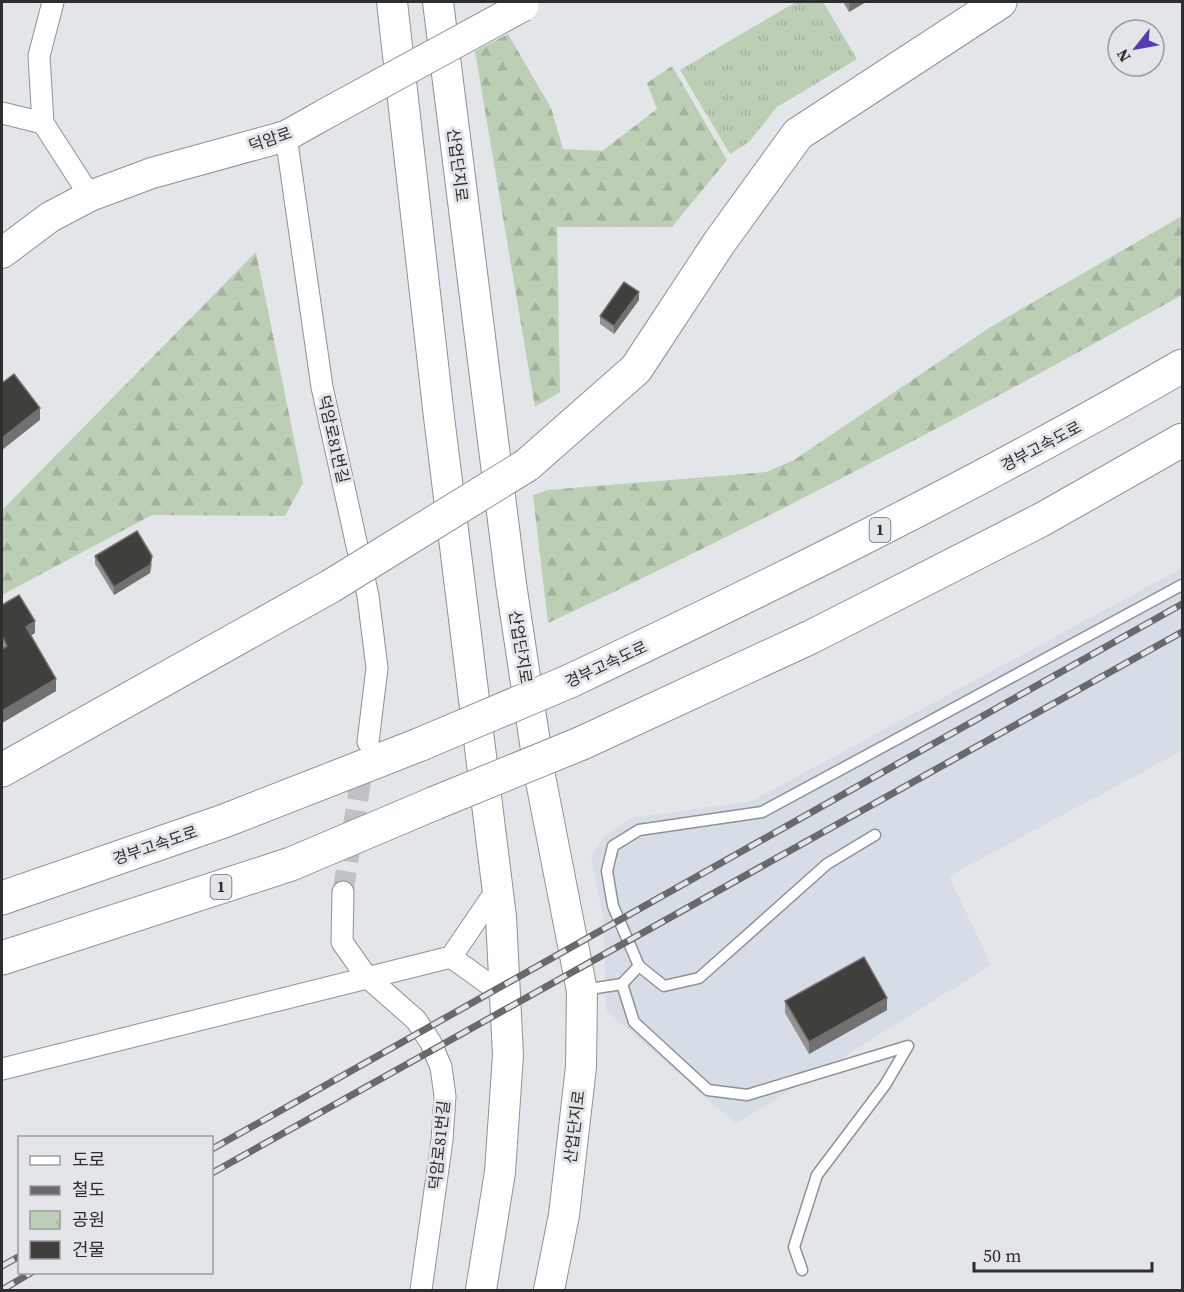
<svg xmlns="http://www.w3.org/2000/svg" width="1184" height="1292" font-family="'Source Serif 4','Noto Sans KR',serif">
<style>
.built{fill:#d6dde7}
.forest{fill:url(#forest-firs)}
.park{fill:url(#park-tufts)}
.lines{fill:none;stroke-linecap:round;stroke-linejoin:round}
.street-tunnel{stroke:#bfc1c4;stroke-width:21;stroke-dasharray:21 10;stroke-linecap:butt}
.lane-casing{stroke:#8f9194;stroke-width:13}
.street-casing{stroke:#8f9194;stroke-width:23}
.secondary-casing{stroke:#8f9194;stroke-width:32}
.highway-casing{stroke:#8f9194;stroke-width:35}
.lane{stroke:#fff;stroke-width:10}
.street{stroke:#fff;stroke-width:21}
.secondary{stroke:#fff;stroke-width:30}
.highway{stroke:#fff;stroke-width:33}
.rail-casing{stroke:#67696a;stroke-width:7}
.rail{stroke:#e3e6e9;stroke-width:4.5;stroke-dasharray:14;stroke-linecap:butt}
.secondary-bridge-casing{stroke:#8f9194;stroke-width:32;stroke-linecap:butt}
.highway-bridge-casing{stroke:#8f9194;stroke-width:35;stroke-linecap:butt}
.secondary-bridge{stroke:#fff;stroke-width:30}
.highway-bridge{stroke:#fff;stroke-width:33}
.wall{fill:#929292}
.shaded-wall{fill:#727170}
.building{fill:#413f3c;stroke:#727170;stroke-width:1.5}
.labels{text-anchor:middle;stroke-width:6;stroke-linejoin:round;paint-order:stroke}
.shield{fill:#e3e6e9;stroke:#646567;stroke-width:1.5}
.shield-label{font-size:15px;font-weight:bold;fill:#2d2e2f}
.street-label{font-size:16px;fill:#2d2e2f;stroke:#e3e6e9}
</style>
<defs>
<pattern id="forest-firs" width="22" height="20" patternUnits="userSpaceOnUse" patternTransform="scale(1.5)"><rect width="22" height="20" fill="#bccfb5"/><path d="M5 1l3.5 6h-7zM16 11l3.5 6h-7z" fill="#a2b29c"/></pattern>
<pattern id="park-tufts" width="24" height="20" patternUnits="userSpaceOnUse" patternTransform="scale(1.5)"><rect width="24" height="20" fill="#bccfb5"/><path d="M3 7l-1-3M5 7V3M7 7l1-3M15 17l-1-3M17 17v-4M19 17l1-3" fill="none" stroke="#a2b29c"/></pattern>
</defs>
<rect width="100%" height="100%" fill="#e3e6e9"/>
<!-- built -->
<path class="built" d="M1182,568v183l-233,125 42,89 -255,159 -130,-114 -3,-93 -12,-60 13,-20 27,-19 121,-17z"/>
<!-- forest -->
<g class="forest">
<path d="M508,34l43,74 12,41 39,2 55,-42 -10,-26 25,-17 55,94 -55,67h-115l3,165 -25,15 -60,-356z"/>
<path d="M1182,216v79c-208,116 -418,227 -634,328l-15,-128 15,-5 218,-18 28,-12 198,-134z"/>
<path d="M256,252l47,231 -18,33 -133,-1 -150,80v-85z"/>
</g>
<!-- park -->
<path class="park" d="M796,2h27l34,57 -80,48 -28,35 -19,12 -50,-84z"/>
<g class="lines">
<!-- street-tunnel -->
<path class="street-tunnel" d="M343,892l21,-133"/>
<!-- lane casing -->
<g class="lane-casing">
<g id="lane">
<path d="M875,835l-48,29 -128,114 -35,8 -25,-20 -26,-60 -6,-35 6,-25 26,-16 123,-18 420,-227"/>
<path d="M622,984l17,-18"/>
<path d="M583,990l39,-6 12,38 74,68 39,5 161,-49 -23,39 -68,90 -23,72 8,23"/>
</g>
</g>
<!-- street casing -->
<g class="street-casing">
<g id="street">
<path d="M53,2l-14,54 4,67 47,73"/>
<path d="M2,113l41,10"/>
<path d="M286,136l36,251 46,209 9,72 -9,74"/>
<path d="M343,892l-1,50 24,34 50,44 15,23 10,24 4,29 -3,44 -21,150"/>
<path d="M451,957l54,39"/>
<path d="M2,1069l449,-112 47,-69"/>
</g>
</g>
<!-- secondary casing -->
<g class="secondary-casing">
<g id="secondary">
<path d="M392,2l47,415 62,500 7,138 -8,117 -19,118"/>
<path d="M438,2l73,582 29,192 42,215 -1,76 -17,148 -15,75"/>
<path d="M2,253l48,-36 40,-21 62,-23 134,-37 39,-22"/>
</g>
</g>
<!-- highway casing -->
<g class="highway-casing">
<g id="highway">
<path d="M527,465l109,-96 83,-126 79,-109 202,-132"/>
<path d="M570,681c207,-98 413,-200 612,-315"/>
<path d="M582,743l229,-106 230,-117 141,-80"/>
<path d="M2,770l329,-184"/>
<path d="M2,898l222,-77 197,-77"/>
<path d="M2,958l289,-94 144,-61"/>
</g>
</g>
<!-- lane -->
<use href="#lane" class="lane"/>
<!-- street -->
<use href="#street" class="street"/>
<!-- secondary -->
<use href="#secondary" class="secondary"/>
<!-- highway -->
<use href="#highway" class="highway"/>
<!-- rail casing -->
<g class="rail-casing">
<g id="rail">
<path d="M212,1149l970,-545"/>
<path d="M212,1173l970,-541"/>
<path d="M2,1266l18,-10"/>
<path d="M2,1290l30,-18"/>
</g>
</g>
<!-- rail -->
<use href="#rail" class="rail"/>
<!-- secondary-bridge casing -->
<g class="secondary-bridge-casing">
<path id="secondary-bridge" d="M325,114l198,-108"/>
</g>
<!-- highway-bridge casing -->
<g class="highway-bridge-casing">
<g id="highway-bridge">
<path d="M331,586l196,-121"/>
<path d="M421,744l149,-63"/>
<path d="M435,803l147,-60"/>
</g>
</g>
<!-- secondary-bridge -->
<use href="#secondary-bridge" class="secondary-bridge"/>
<!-- highway-bridge -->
<use href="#highway-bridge" class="highway-bridge"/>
</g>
<!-- wall -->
<g class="wall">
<path d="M843,2h23l-17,10z"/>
<path d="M639,300l-25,34 -14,-10v-8z"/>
<path d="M95,556l57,8 -2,9 -36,22 -19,-31z"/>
<path d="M2,605l33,28 -4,2 25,56 -54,32z"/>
<path d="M785,1001l102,9 -78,44 -24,-41z"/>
</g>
<!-- shaded-wall -->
<g class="shaded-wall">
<path d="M849,2h17l-17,10z"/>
<path d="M639,292v8l-25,34v-8z"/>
<path d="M40,408v12l-38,30v-12z"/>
<path d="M152,556l-2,17 -36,22v-8z"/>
<path d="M35,621v12l-9,6v-12z"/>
<path d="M56,679v12l-54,32v-12z"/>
<path d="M887,998v12l-78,44v-12z"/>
</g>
<!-- building -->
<g class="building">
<path d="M624,282l15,10 -25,34 -14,-10z"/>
<path d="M14,374l26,34 -38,30v-55z"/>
<path d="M137,531l15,25 -2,9 -36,22 -19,-31z"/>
<path d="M19,595l16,26 -9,6 30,52 -54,32v-62l5,-3 -5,-10v-31z"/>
<path d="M864,957l23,41 -78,44 -24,-41z"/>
</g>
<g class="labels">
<!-- shield labels -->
<g class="shield">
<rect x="869.5" y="518" width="21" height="24" rx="4.5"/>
<rect x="210.5" y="875" width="21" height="24" rx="4.5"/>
</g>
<g class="shield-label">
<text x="880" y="535">1</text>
<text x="221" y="892">1</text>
</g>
<!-- street labels -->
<g class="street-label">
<text transform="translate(270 139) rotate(-19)" y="6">덕암로</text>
<text transform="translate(458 165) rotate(83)" y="6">산업단지로</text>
<text transform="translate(334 439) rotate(77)" y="6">덕암로81번길</text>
<text transform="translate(1041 446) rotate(-28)" y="6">경부고속도로</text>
<text transform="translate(521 647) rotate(81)" y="6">산업단지로</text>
<text transform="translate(606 664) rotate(-25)" y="6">경부고속도로</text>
<text transform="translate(155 845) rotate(-19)" y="6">경부고속도로</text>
<text transform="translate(574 1127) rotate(-83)" y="6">산업단지로</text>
<text transform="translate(439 1145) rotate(-84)" y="6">덕암로81번길</text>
</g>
</g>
<!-- border -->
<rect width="1184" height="1292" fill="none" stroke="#2d2e2f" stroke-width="6"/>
<!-- legend -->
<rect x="18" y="1136" width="195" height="138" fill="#e3e6e9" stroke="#9a9c9f" stroke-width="1.5"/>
<rect x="30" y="1156" width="30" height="9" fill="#ffffff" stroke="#9a9c9f" stroke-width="1.5"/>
<text x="72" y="1166" font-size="18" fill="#2d2e2f">도로</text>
<rect x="30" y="1186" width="30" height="9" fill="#67696a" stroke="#9a9c9f" stroke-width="1.5"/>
<text x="72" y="1196" font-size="18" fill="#2d2e2f">철도</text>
<rect x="30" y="1211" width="30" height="18" fill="url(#park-tufts)" stroke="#9a9c9f" stroke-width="1.5"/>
<text x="72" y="1226" font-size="18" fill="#2d2e2f">공원</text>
<rect x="30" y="1241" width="30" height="18" fill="#413f3c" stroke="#9a9c9f" stroke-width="1.5"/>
<text x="72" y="1256" font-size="18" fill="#2d2e2f">건물</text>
<!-- north arrow -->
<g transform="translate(1136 48) rotate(239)"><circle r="28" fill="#e3e6e9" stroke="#9a9c9f" stroke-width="1.5"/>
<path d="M0-4.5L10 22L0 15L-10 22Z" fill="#5b3bb3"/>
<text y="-9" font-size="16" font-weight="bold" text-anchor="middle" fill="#2d2e2f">N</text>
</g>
<!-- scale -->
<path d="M974 1262v9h178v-9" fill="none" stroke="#2d2e2f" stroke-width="3"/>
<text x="983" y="1262" font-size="18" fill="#2d2e2f" stroke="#e3e6e9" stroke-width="4.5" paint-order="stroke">50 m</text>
</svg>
